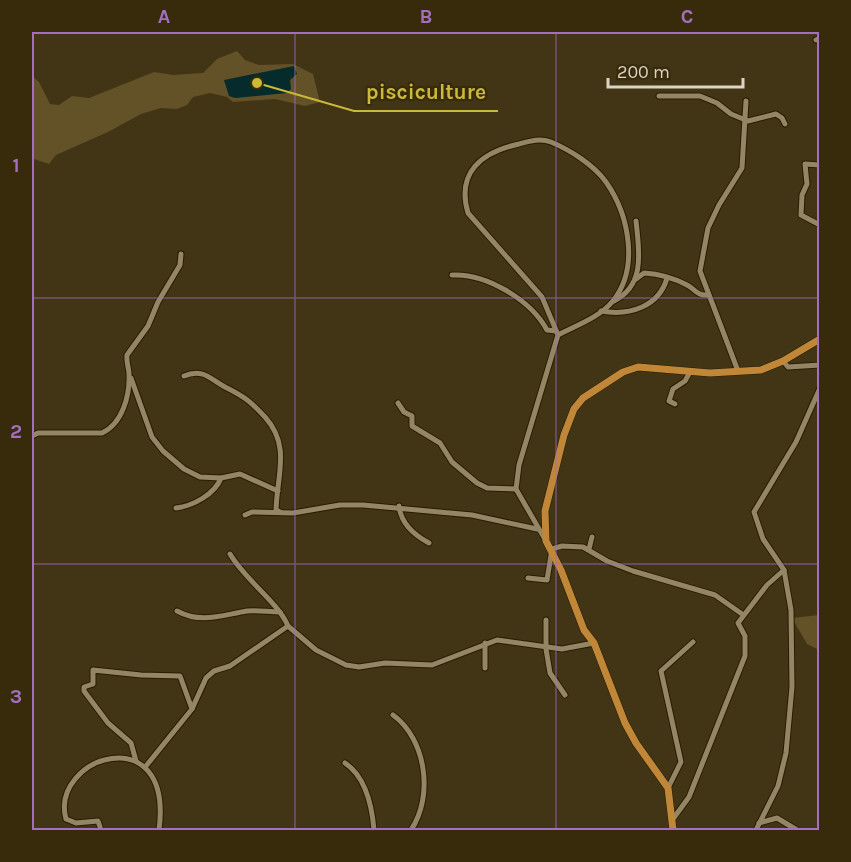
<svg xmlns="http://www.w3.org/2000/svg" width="851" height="862" font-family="Karla,sans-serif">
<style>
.green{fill:#635127}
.water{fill:#052b2c}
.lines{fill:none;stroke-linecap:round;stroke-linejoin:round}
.minor-casing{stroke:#281c00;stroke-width:7}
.major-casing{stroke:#281c00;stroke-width:8}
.minor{stroke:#948564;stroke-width:5}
.major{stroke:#c08739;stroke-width:7}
.grid{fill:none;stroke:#a26fc1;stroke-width:1.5;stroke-opacity:0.55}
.leader{fill:none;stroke:#cbb939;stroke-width:2}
.callout-dot{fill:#cbb939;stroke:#372b0b;stroke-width:2}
.callout-label{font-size:21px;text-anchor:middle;font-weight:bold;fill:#cbb939;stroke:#372b0b;stroke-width:4.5;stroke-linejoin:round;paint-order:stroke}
.neatline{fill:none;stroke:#a26fc1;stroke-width:2}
.grid-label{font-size:20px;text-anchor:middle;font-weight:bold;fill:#a26fc1}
</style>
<rect width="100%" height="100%" fill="#423516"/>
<!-- green -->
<g class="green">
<path d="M237,51l8,9 14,5 34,-1 20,10 7,28 -15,4 -30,-7 -42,3 -6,-5 -17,-4 -17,4 -6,8 -10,4 -16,-1 -20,6 -33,18 -52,23 -7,9 -15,-5 -2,3v-86l7,6 11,22 9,1 13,-9 17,2 65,-26 19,3 30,-2 14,-14z"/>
<path d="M819,615v35l-12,-6 -15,-26z"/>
</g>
<!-- water -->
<path class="water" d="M294,66l3,8 -7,6 1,9 -4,4 -52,5 -6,-2 -5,-16z"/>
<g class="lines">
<!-- minor casing -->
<g class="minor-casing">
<g id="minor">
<path d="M816,40l4,-2"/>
<path d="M659,96h41l17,7 14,11 17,7 28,-7 6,4 3,6"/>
<path d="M820,165l-15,-1 2,20 -5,11 -1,20 19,10"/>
<path d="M452,275c34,-2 79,25 95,55l9,1"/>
<path d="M636,279l8,-6c15,1 30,5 43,12 8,4 10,11 20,10"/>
<path d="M614,301c32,-16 25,-51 22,-80"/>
<path d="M601,311c28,5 58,-4 66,-33"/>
<path d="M783,361l5,6 32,-2"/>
<path d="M738,371l-38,-100 8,-43 11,-23 23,-37 4,-67"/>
<path d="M184,376c19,-8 26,3 41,11 20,10 25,14 40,30 26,29 12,58 11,93l4,2"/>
<path d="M131,378l21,59 11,14 21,18 16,8 21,1 19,-4 38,17"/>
<path d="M398,403l6,9 8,4v10l28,17 12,19 25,21 10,5 29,1"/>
<path d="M675,404l-6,-3 4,-12 12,-8 5,-9"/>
<path d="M32,436l6,-3h64c20,-9 28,-37 27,-59 0,-6 -3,-12 -2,-19l21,-29 10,-24 22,-37 1,-11"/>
<path d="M399,506c2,18 15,29 30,37"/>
<path d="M176,508c17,-2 39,-14 45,-30"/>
<path d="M245,515l7,-3 41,1 47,-8h23l109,10 65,14"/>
<path d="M546,541l-30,-52 3,-24 39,-130c17,-9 42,-18 54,-33 28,-33 17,-87 -6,-120 -12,-17 -36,-32 -55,-40 -11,-4 -21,-1 -32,2 -37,8 -63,28 -51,69l74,84 16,38"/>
<path d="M589,549l3,-12"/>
<path d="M230,554c15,26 48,48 58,72"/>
<path d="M528,578l19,2 5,-31 10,-3 21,1 24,14 26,10 82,24 27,19"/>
<path d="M177,611c24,13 45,4 70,0 11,-1 22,1 33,1"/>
<path d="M546,620v29l4,24 15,22"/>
<path d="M485,668v-25"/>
<path d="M393,715c33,24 41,81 18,115"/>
<path d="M136,761l-5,-18 -23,-20 -24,-32v-4l9,-3v-14l48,5 39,1 12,33"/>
<path d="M345,763c21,14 27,43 29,67"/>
<path d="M146,766l46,-57 14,-31 8,-7 16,-5 58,-40 28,24 30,15 13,2 26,-4 47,2 65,-25 65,9 32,-6"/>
<path d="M668,788l13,-26 -20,-91 32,-29"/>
<path d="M673,819l16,-22 56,-141v-20l-7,-13 29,-38 17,-15 -21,-31 -9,-27 42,-70 24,-54"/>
<path d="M759,823l18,-5 20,12"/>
<path d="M101,830l-3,-9 -22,2 -10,-4c-17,-62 108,-103 93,11"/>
<path d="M756,830l22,-44 8,-33 6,-66 -1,-77 -7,-40"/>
</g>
</g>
<!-- major casing -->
<g class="major-casing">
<path id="major" d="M673,830l-5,-42 -32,-45 -11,-20 -31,-80 -10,-13 -23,-60 -15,-29 -1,-30 19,-76 10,-26 9,-11 40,-26 15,-5 72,6 51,-3 22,-9 37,-22"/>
</g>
<!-- minor -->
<use href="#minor" class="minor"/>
<!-- major -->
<use href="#major" class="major"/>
</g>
<!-- grid -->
<path class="grid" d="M295,32v798M556,32v798M32,298h788M32,564h788"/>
<!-- callouts -->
<path class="leader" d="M257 83L354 111H498"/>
<circle class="callout-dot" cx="257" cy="83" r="6"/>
<g class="callout-label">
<text x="426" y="99">pisciculture</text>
</g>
<!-- border -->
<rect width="851" height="862" fill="none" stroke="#372b0b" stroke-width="66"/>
<!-- scale -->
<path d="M608 78v9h135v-9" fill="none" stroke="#dcd4c3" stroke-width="3"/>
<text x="617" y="78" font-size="18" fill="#dcd4c3" stroke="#372b0b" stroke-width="4.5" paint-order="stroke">200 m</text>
<rect x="33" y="33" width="785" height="796" class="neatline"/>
<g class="grid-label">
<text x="164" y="23">A</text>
<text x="426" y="23">B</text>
<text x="687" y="23">C</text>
<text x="16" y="172">1</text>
<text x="16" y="438">2</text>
<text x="16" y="703">3</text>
</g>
</svg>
